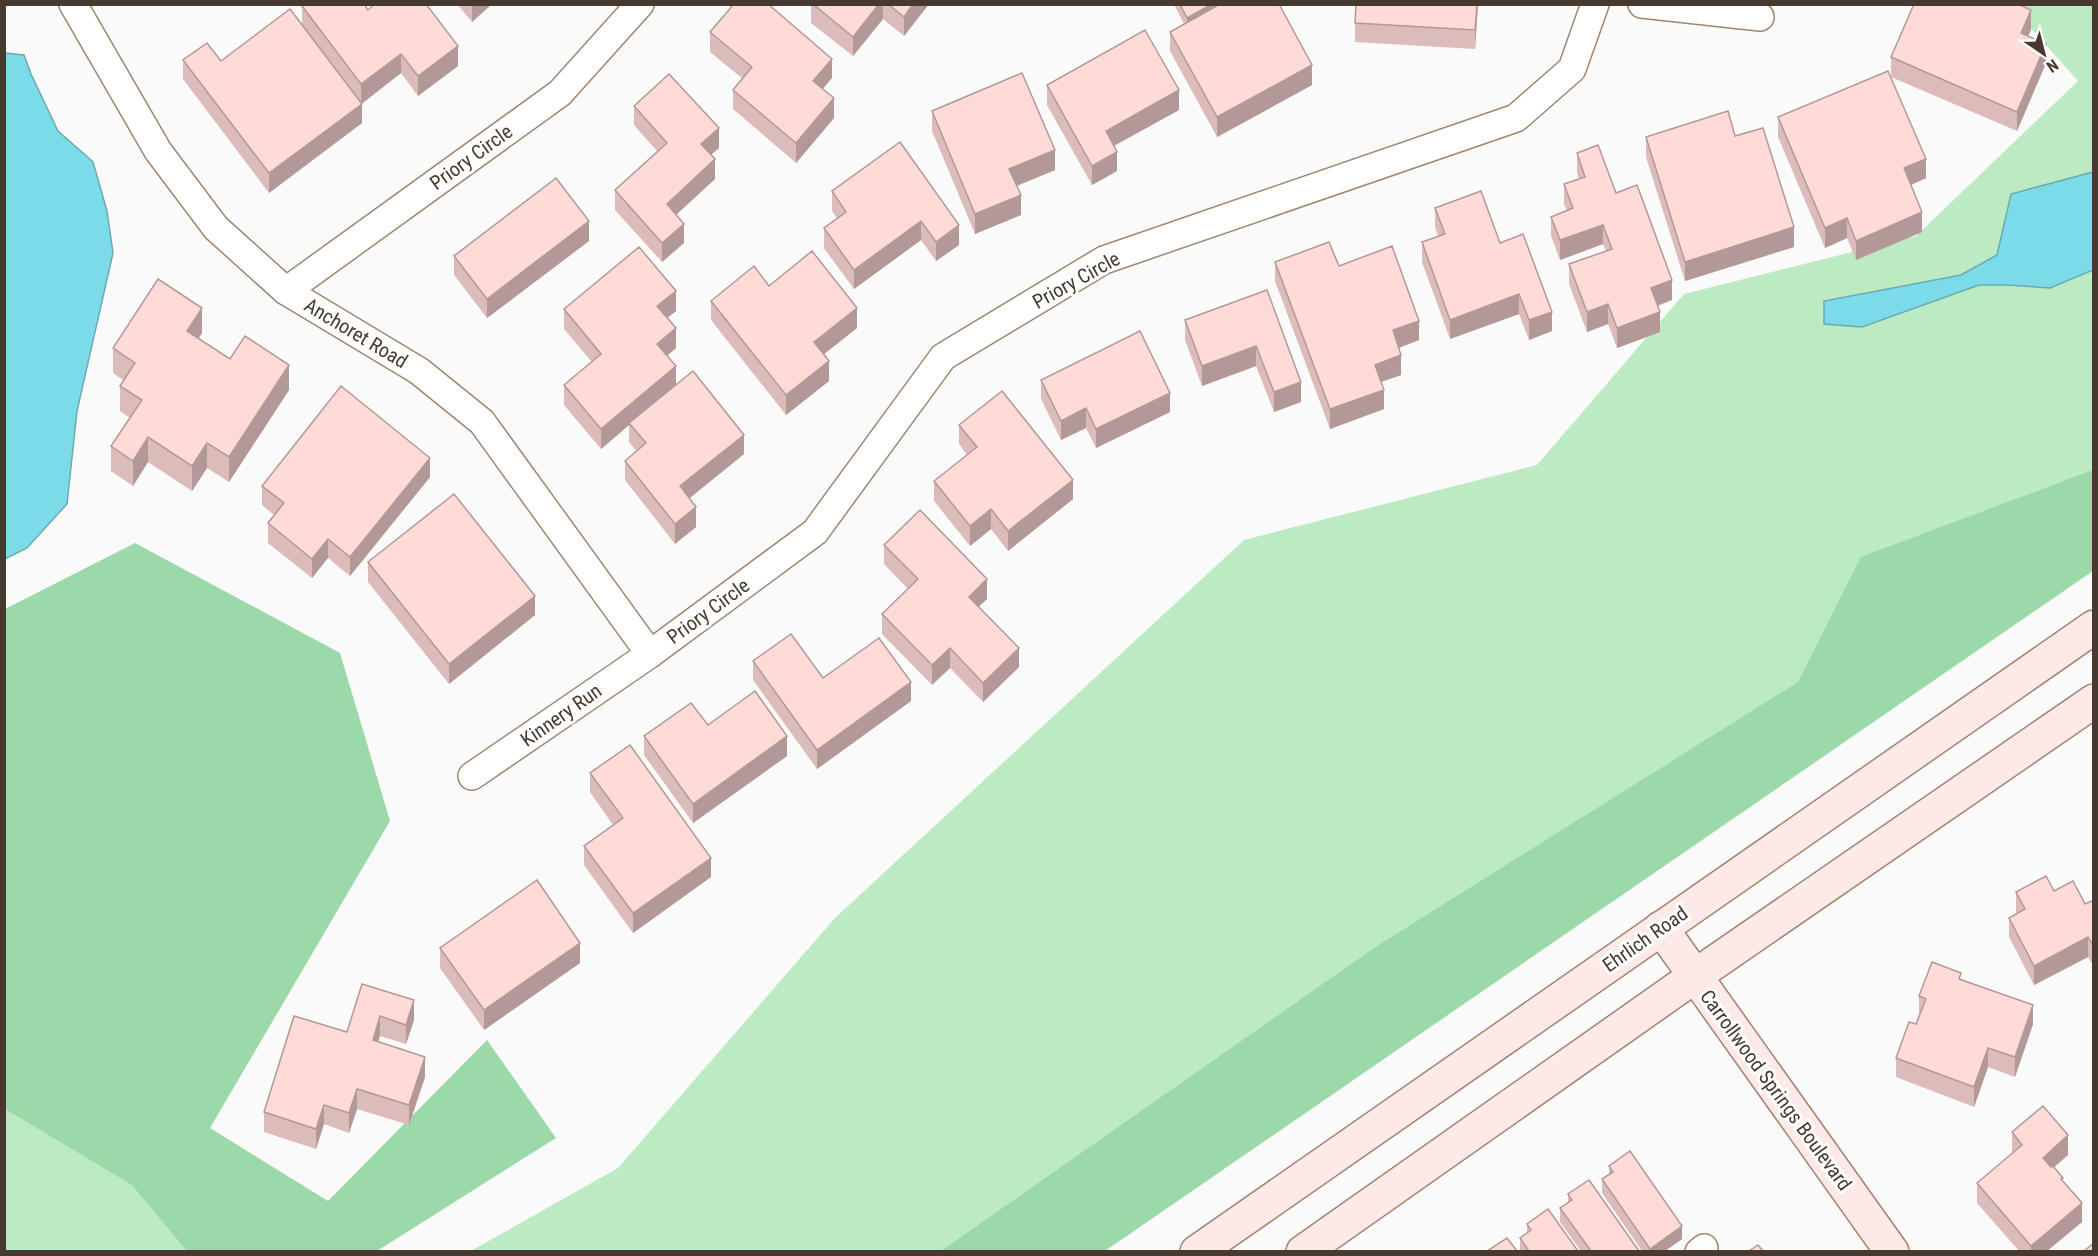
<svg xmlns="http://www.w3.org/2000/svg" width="2098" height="1256" font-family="'Roboto Condensed',sans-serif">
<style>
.green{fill:#bbeac3}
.forest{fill:#9cd9a8}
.water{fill:#7cdbe9;stroke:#6caab2;stroke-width:1.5}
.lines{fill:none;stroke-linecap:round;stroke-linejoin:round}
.street-casing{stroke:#a3856e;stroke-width:30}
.secondary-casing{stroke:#a3856e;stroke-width:36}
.street{stroke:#fff;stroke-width:27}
.secondary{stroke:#fde9e7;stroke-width:33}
.wall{fill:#dbbcba}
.shaded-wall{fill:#b29997}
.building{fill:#ffdbd8;stroke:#b29997;stroke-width:1.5}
.labels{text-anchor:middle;stroke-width:6;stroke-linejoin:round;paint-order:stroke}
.street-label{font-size:20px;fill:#473930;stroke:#fff}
</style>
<rect width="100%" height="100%" fill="#fafafa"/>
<!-- green -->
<g class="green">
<path d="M2010,5h83v528l-1039,718 -585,1 149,-84 217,-250 409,-378 293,-75 147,-171 232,-58 162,-155z"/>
<path d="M4,903l300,348h-299z"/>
</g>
<!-- forest -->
<g class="forest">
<path d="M2093,470v101l-988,680h-164l436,-305 421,-264 63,-125z"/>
<path d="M135,543l205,110 50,168 -180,307 118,73 159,-161 69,98 -179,113h-190l-55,-66 -127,-76v-500z"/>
</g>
<!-- water -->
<g class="water">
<path d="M5,53l19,2 7,19 27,57 35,31 14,49 6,42 -36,158 -10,93 -40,44 -22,11z"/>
<path d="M2093,172v98l-43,18 -42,-3h-29l-117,42 -38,-3v-23l137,-26 36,-20 14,-61z"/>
</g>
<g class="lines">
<!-- street casing -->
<g class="street-casing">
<g id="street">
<path d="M73,4l85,147 58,77 70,63 133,80 63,51 168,232"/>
<path d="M1642,4l118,13"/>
<path d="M286,291l274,-198 80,-89"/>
<path d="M472,776l178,-122 165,-122 128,-175 161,-97 412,-142 56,-49 23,-65"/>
<path d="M1699,1252l5,-4"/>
</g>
</g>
<!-- secondary casing -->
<g class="secondary-casing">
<g id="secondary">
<path d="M1661,928l231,324"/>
<path d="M1197,1252l897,-625"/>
<path d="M1303,1252l392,-276 399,-275"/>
</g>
</g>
<!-- street -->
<use href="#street" class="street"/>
<!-- secondary -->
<use href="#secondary" class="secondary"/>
</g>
<!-- wall -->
<g class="wall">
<path d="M457,4h35l-20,18z"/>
<path d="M811,4h118l-25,32 -21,-17 -30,37 -42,-33z"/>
<path d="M1174,4h105l33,81 -95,52 -47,-86v-19l14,-8z"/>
<path d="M1478,4l-3,45 -120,-7v-19z"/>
<path d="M302,6l66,4 90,56 -40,30 -17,-23 -39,31v19l-93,70 -86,-114v-19l38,1 81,-36z"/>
<path d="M2031,30l-3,6 18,27 -29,68 -126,-54v-20z"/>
<path d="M710,32l122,46 -9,11 11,29 -38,45 -63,-54v-19l10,-11 -33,-27z"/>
<path d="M1047,85l132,25 -65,36 3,25 -25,14 -45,-80z"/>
<path d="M634,106l85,42 -8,7 4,24 -39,36 8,28 -22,19 -47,-52v-20l42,-39 -23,-26z"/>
<path d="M932,111l123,59 -38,16 4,29 -46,19 -43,-103z"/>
<path d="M1778,117l148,61 -15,7 11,47 -66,28 -9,-22 -22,10 -47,-111z"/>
<path d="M1735,136l59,111 -109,34 -39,-124v-20z"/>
<path d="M900,142l59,103 -23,16 -15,-21 -67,49 -30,-41v-20l13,-10 -5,-7v-20z"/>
<path d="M1577,153l39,40 56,107 -15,6 3,26 -43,16 -9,-24 -21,8 -18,-48v-20l37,-13 -3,-7 -43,16 -9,-24v-19l16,-6 -3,-7v-20l15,-5 -2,-7z"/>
<path d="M1435,208l65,35 52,88 -23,9 -10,-26 -69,25 -28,-77v-20l16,-6 -3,-9z"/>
<path d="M589,241l-102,77 -33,-43v-19z"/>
<path d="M1275,262l64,4 80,74 -20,8 2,27 -20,7 3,27 -54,20 -55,-148z"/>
<path d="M1267,290l34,112 -27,10 -18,-46 -54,20 -17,-46v-20z"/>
<path d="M711,301l146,27 -33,26 5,27 -43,34 -75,-95z"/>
<path d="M564,309l112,2 -9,7 9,30 -9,8 9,29 68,69 -55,44 7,29 -21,17 -50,-64v-19l11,-10 -7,-9v-17l-28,24 -37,-44v-20l28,-23 -28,-33z"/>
<path d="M202,333l-4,5 32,21 59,31 -60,92 -22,-14 -15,23 -44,-29 -15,24 -22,-15v-25l19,-28 -10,-7v-25l3,-6 -10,-7v-25z"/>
<path d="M1041,380l129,32 -74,36 -10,-20 -25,12 -20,-41z"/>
<path d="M959,425l114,74 -65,52 -17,-22 -21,17 -36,-45v-20l33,-26 -8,-11z"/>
<path d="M430,477l-80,99 -22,-18 -16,20 -44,-35v-20l6,-8 -12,-10v-19z"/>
<path d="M884,545l103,54 -9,8 41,60 -36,35 -33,-34 -18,17 -50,-51v-20l26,-25 -24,-25z"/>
<path d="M368,562l167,53 -86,69 -81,-102z"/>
<path d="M753,661l70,17 88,23 -94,68 -64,-89z"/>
<path d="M644,736l143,20 -94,67 -49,-68z"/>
<path d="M590,773l121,104 -78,56 -49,-68v-19l29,-21 -23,-33z"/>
<path d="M2054,891l31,13 9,-4v67l-6,-10 -54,28 -25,-48v-19l8,-4 -1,-2v-20z"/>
<path d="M440,948l140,15 -96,67 -44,-62z"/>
<path d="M1961,979l72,45 -18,53 -27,-10 -14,40 -78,-30v-19l20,-34 3,-9v-19z"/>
<path d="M362,984l52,36 -8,24 -26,-8 -2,6 47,35 -16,48 -52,-16 -8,24 -25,-9 -8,25 -52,-17v-20l83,-80z"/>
<path d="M2012,1132l56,23 -14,12 9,15 19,40 -35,29h-28l-42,-48v-20l36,-30 -1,-1z"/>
<path d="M1609,1166l73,73 -17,12h-23l-40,-58v-14l7,-5z"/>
<path d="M1568,1194l71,57h-58l-21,-29v-14l8,-5z"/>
<path d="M1527,1224l51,27h-58v-13l7,-5z"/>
</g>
<!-- shaded-wall -->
<g class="shaded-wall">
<path d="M472,4h20l-20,18z"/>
<path d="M879,4h4v15l-30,37v-19z"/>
<path d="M913,4h16l-25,32v-19z"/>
<path d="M1212,4h20l-45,27v-13z"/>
<path d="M1477,4h1l-3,45v-19z"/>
<path d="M2031,10v20l-10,22v-19z"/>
<path d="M2046,44v19l-29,68v-19z"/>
<path d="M458,46v20l-40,30v-20z"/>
<path d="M401,54v19l-40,31v-20z"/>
<path d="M832,59v19l-19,22v-19z"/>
<path d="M1312,65v20l-95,52v-20z"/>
<path d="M1179,90v20l-73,40v-19z"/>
<path d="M834,98v20l-38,45v-20z"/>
<path d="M362,104v19l-93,70v-20z"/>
<path d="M719,128v20l-18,15v-19z"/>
<path d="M1055,150v20l-46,19v-20z"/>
<path d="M1117,152v19l-25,14v-19z"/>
<path d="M715,159v20l-48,44v-19z"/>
<path d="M1926,159v19l-22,10v-20z"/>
<path d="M1021,195v20l-46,19v-20z"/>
<path d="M1922,212v20l-66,28v-19z"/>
<path d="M1847,218v20l-22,10v-20z"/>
<path d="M589,221v20l-102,77v-19z"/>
<path d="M921,221v19l-67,49v-19z"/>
<path d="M684,224v19l-22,19v-19z"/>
<path d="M959,225v20l-23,16v-19z"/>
<path d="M1603,225v19l-43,16v-20z"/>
<path d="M1794,227v20l-109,34v-19z"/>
<path d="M1672,280v20l-21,8v-20z"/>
<path d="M676,291v20l-19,15v-20z"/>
<path d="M1519,294v20l-69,25v-19z"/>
<path d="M1608,304v20l-21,8v-20z"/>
<path d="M202,308v25l-15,23v-25z"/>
<path d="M857,308v20l-43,34v-20z"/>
<path d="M1552,312v19l-23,9v-20z"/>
<path d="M1660,312v20l-43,16v-20z"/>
<path d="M1419,321v19l-26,10v-20z"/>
<path d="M676,328v20l-19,16v-20z"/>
<path d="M1256,346v20l-54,20v-20z"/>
<path d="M1401,355v20l-26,9v-19z"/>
<path d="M829,361v20l-43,34v-20z"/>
<path d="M289,365v25l-60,92v-25z"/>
<path d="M676,366v20l-47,37v2l-28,24v-20z"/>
<path d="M1301,382v20l-27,10v-20z"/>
<path d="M1384,390v19l-54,20v-20z"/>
<path d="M1170,393v19l-74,36v-19z"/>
<path d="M1086,408v20l-25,12v-19z"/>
<path d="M744,435v19l-64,52v-20z"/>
<path d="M148,437v25l-15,24v-25z"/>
<path d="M207,443v25l-15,23v-25z"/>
<path d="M430,458v19l-80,99v-19z"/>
<path d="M1073,480v19l-65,52v-20z"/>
<path d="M696,507v20l-21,17v-20z"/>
<path d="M991,509v20l-21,17v-20z"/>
<path d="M328,539v19l-16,20v-19z"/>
<path d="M987,579v20l-18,17v-19z"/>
<path d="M535,596v19l-86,69v-20z"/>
<path d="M950,648v20l-18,17v-20z"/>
<path d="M1019,648v19l-36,35v-19z"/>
<path d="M911,682v19l-94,68v-19z"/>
<path d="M787,736v20l-94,67v-19z"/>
<path d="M711,858v19l-78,56v-20z"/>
<path d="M2088,937v20l-54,28v-19z"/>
<path d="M580,943v20l-96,67v-20z"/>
<path d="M414,1000v20l-8,24v-19z"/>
<path d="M2033,1005v19l-18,53v-20z"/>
<path d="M380,1016v20l-7,24v-20z"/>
<path d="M1988,1048v19l-14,40v-20z"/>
<path d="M425,1057v20l-16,48v-20z"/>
<path d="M357,1089v20l-8,24v-20z"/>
<path d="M324,1105v19l-8,25v-20z"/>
<path d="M2068,1135v20l-25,22v-19z"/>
<path d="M2082,1203v19l-35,29h-16v-5z"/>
<path d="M1682,1226v13l-17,12h-15v-2z"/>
</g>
<!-- building -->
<g class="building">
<path d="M304,4h60l4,6 7,-6h51l32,42 -40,30 -17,-22 -40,30 -59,-78z"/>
<path d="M734,4h34l64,55 -19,22 21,17 -38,45 -63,-53 19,-23 -42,-35z"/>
<path d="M813,4h66l-26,33z"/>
<path d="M888,4h25l-9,13z"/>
<path d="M1180,4h32l-25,14z"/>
<path d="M1220,4h59l33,61 -95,52 -47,-85z"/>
<path d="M1356,4h121l-2,26 -120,-7z"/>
<path d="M1914,4h104l13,6 -10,23 25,11 -29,68 -126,-55z"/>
<path d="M290,9l72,95 -93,69 -86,-113 24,-17 14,18z"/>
<path d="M1145,30l34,60 -73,41 11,21 -25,14 -45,-81z"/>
<path d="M1888,71l38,88 -22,9 18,44 -66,29 -9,-23 -22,10 -47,-111z"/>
<path d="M1022,73l33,77 -46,19 12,26 -46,19 -43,-103z"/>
<path d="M669,74l50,54 -18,16 14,15 -48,45 17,20 -22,19 -47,-53 52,-47 -33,-37z"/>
<path d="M1728,111l7,25 28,-8 31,99 -109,35 -39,-125z"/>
<path d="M900,142l59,83 -23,17 -15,-21 -67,49 -30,-42 22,-16 -14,-21z"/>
<path d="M1598,145l18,48 21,-8 35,95 -21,8 9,24 -43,16 -9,-24 -21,8 -18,-48 43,-15 -9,-24 -43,15 -9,-23 22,-9 -9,-24 21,-7 -8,-24z"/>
<path d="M556,178l33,43 -102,78 -33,-43z"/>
<path d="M1481,191l19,52 23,-9 29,78 -23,8 -10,-26 -69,26 -28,-78 23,-8 -10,-26z"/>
<path d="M1329,242l10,24 53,-20 27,75 -26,9 8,25 -26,10 9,25 -54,19 -55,-147z"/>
<path d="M639,247l37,44 -19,15 19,22 -19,16 19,22 -75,63 -37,-44 37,-31 -37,-45z"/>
<path d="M812,251l45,57 -43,34 15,19 -43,34 -75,-94 43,-35 15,20z"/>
<path d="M158,279l44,29 -15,23 43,28 15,-23 44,29 -60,92 -22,-14 -15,23 -44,-29 -15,24 -22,-15 31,-46 -22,-14 15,-23 -22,-15z"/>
<path d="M1267,290l34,92 -27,10 -18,-46 -54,20 -17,-46z"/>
<path d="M1140,331l30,62 -74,36 -10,-21 -25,13 -20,-41z"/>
<path d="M693,371l51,64 -64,51 16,21 -21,17 -50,-63 21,-18 -17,-20z"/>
<path d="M341,386l89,72 -80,99 -22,-18 -16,20 -44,-36 16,-20 -22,-17z"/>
<path d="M1002,391l71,89 -65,51 -17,-22 -21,17 -36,-45 43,-34 -18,-22z"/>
<path d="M454,494l81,102 -86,68 -81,-102z"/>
<path d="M920,510l67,69 -18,18 50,51 -36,35 -33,-35 -18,17 -50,-51 36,-35 -34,-34z"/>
<path d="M791,634l32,44 56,-40 32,44 -94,68 -64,-89z"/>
<path d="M755,691l32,45 -94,68 -49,-68 47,-33 17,22z"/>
<path d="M630,745l81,113 -78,55 -49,-67 39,-28 -33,-45z"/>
<path d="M2046,876l8,15 19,-10 12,23 9,-4v47l-6,-10 -54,29 -25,-48 16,-9 -9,-17z"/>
<path d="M537,880l43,63 -96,67 -44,-62z"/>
<path d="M1932,962l29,11 -2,6 74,26 -18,52 -27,-9 -14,39 -78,-29 13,-36 7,2 10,-25 -7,-3z"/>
<path d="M362,984l52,16 -8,25 -26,-9 -7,24 52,17 -16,48 -52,-16 -8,24 -25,-8 -8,24 -52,-17 30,-96 53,16z"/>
<path d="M2043,1106l25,29 -25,23 8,9 2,-1 10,12 -2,1 21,24 -51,43 -54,-63 45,-38 -10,-13z"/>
<path d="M1630,1151l52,75 -32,23 -48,-70 11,-7 -4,-6z"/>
<path d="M1589,1180l50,71h-48l-31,-43 12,-8 -4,-6z"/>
<path d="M1548,1209l30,42h-49l-9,-13 11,-8 -4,-6z"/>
<path d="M1507,1238l10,13h-30z"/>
<path d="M2094,1243v8h-10z"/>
<path d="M1758,1245l5,6h-14z"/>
</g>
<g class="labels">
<!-- street labels -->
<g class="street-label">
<text transform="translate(471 157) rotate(-36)" y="7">Priory Circle</text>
<text transform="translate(1076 280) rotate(-29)" y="7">Priory Circle</text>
<text transform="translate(356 333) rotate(31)" y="7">Anchoret Road</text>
<text transform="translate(708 611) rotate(-36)" y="7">Priory Circle</text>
<text transform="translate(561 715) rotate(-35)" y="7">Kinnery Run</text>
<text transform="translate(1645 939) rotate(-35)" y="7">Ehrlich Road</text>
<text transform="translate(1776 1090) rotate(54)" y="7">Carrollwood Springs Boulevard</text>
</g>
</g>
<!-- border -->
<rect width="2098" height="1256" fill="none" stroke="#473930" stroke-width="12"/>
<!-- north arrow -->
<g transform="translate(2044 54) rotate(145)" stroke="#ffffff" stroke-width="4.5" paint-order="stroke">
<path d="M0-4.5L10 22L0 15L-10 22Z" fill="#473930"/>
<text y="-9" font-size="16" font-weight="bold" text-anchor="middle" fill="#473930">N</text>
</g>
</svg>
